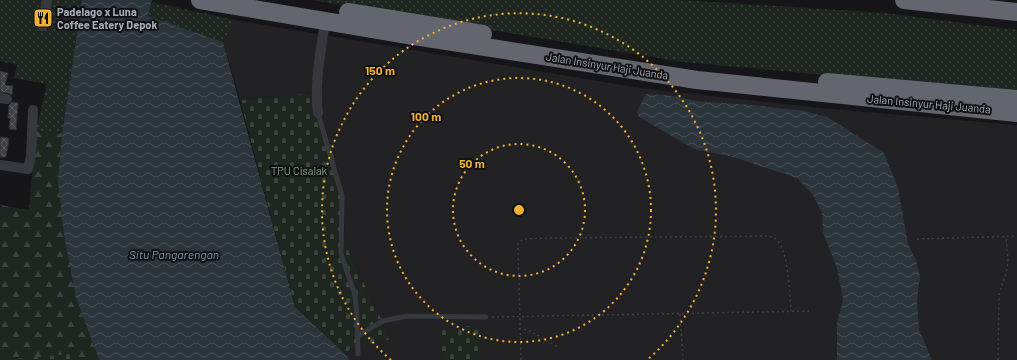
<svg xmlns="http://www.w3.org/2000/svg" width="1017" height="360" font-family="Barlow,sans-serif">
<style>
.built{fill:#222225}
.grass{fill:url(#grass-dots)}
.forest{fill:url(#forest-firs)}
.cemetery{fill:url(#cemetery-stones)}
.water{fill:url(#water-waves)}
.building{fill:url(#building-cross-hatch);stroke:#303034}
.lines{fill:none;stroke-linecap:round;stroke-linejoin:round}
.path{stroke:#3d3f44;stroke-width:1.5;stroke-dasharray:2 3;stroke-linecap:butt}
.lane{stroke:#37383d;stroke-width:5}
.street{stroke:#37383d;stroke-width:10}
.highway{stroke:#63666e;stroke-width:18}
.ring{fill:none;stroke:#f2b134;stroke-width:2;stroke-dasharray:2 4}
.labels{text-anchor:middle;stroke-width:4;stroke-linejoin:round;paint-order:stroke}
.poi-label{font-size:11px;font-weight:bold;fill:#a8adb8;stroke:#111113;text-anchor:start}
.street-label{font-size:11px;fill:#a8adb8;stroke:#111113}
.park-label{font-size:11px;fill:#7fa381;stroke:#111113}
.water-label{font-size:12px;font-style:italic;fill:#7f9bb3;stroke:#111113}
.centre{fill:#f2b134;stroke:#111113;stroke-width:2}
.ring-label{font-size:12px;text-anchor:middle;font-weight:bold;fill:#f2b134;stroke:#111113;stroke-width:4;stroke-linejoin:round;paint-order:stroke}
</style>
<defs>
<pattern id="grass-dots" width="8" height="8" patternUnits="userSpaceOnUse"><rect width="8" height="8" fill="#1e261f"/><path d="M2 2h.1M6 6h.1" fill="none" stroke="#3c433d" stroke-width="1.8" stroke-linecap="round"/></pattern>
<pattern id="forest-firs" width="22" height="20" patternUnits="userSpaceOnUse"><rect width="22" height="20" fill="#1e261f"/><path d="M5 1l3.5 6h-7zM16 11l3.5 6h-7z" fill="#3c433d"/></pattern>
<pattern id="cemetery-stones" width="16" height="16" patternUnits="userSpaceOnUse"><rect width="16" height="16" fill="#1e261f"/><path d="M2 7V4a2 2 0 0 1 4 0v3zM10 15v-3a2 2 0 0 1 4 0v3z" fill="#3c433d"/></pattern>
<pattern id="water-waves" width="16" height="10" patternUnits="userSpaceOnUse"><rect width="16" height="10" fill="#2c353c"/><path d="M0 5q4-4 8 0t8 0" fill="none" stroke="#485056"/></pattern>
<pattern id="building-cross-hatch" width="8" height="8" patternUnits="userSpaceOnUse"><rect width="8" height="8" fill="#404145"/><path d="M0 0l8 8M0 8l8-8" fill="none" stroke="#595a5e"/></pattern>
</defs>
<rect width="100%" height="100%" fill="#161618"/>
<!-- built -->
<path class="built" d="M235,20l404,68 182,20 196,17v235h-667l-7,-8 48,-13 -47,-97 1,-32 -9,-49 -17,-48 -4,-20 -75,7 -17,-58z"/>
<!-- grass -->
<g class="grass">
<path d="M0,0h82l-20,134 -26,-4 11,-46 -33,-6 3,-13 -17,-4z"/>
<path d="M312,0h370l203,13 132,17v62l-335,-30z"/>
<path d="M152,2l83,18 -12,22 -75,-26z"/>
</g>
<!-- forest -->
<path class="forest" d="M36,130l26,4 -4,48 18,116 23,62h-26l-3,-6 -56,6h-14v-155l29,5z"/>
<!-- cemetery -->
<g class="cemetery">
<path d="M316,93l3,20 17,48 9,49 -1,32 47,97 -48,13 -48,-45 -55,-207z"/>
<path d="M479,326l2,34h-38l-4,-33z"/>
<path d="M70,354l3,6h-59v-1z"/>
</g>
<!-- water -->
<g class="water">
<path d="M82,0h70l-4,16 75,26 72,265 48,45 7,8h-251l-23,-62 -12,-63 -6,-53 4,-48z"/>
<path d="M646,94l28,2 22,5 56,4 53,6 22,6 57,36 14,35 10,56 8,16 4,16 -3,25 2,28 13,31h-95v-37l6,-23 -6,-32 -14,-36 -1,-19 -9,-18 -16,-17 -67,-22 -34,-6 -57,-33 -2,-5z"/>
</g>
<!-- building -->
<g class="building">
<path d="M0,71l8,2 -3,12 8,1 -1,9 -4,-2 -8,-1z"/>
<path d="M12,102l6,1 -2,27 -7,-1 1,-11h-2l1,-13z"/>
<path d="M0,137l9,1 -3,19h-6z"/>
</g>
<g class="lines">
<!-- path -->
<g class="path">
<path d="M917,239l100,-3"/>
<path d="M680,314l3,46"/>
<path d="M492,317l320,-6"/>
<path d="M519,329l9,1 30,17"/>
<path d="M521,360l-3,-111v-5l5,-5 30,-1 215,-2c3,1 6,1 9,4 11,11 13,55 14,71"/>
<path d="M998,360l1,-65 8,-26 1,-8 -2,-25"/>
</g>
<!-- lane -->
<g class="lane">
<path d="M318,113l24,83 -1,58 14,41 2,23 1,36"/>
<path d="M357,336l26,-15 24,-5 79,1"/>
</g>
<!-- street -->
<g class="street">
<path d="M43,26l4,-26"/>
<path d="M0,98l7,1"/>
<path d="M318,113c-4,-30 3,-62 7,-92"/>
<path d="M0,165l28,4 3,-13 2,-46"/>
</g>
<!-- highway -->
<g class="highway">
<path d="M200,0l214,36 283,44 320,33"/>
<path d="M904,0l113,12"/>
<path d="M348,12l135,22"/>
<path d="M827,82l190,17"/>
</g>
</g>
<!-- distance rings -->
<g class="ring">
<circle cx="519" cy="210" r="66"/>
<circle cx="519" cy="210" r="132"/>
<path d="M391 360A197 197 0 1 1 647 360"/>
</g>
<!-- icons -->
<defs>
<g id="restaurant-square" transform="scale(1)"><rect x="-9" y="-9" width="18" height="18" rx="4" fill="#f2b134" stroke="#111113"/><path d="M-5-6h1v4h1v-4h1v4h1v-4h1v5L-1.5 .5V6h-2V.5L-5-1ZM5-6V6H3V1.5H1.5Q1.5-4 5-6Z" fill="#111"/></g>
</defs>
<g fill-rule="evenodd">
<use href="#restaurant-square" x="43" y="18"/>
</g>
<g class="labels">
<!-- poi labels -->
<g class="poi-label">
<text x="57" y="16">Padelago x Luna<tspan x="57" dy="13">Coffee Eatery Depok</tspan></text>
</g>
<!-- street labels -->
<g class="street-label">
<text transform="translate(607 66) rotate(9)" y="4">Jalan Insinyur Haji Juanda</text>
<text transform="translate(929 104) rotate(5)" y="4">Jalan Insinyur Haji Juanda</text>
</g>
<!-- park labels -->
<g class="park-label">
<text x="299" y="175">TPU Cisalak</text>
</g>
<!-- water labels -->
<g class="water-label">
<text x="174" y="259">Situ Pangarengan</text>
</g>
</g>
<circle cx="519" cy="210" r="6" class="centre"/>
<g class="ring-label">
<text x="380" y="75">150 m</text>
<text x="426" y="121">100 m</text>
<text x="472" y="168">50 m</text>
</g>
</svg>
